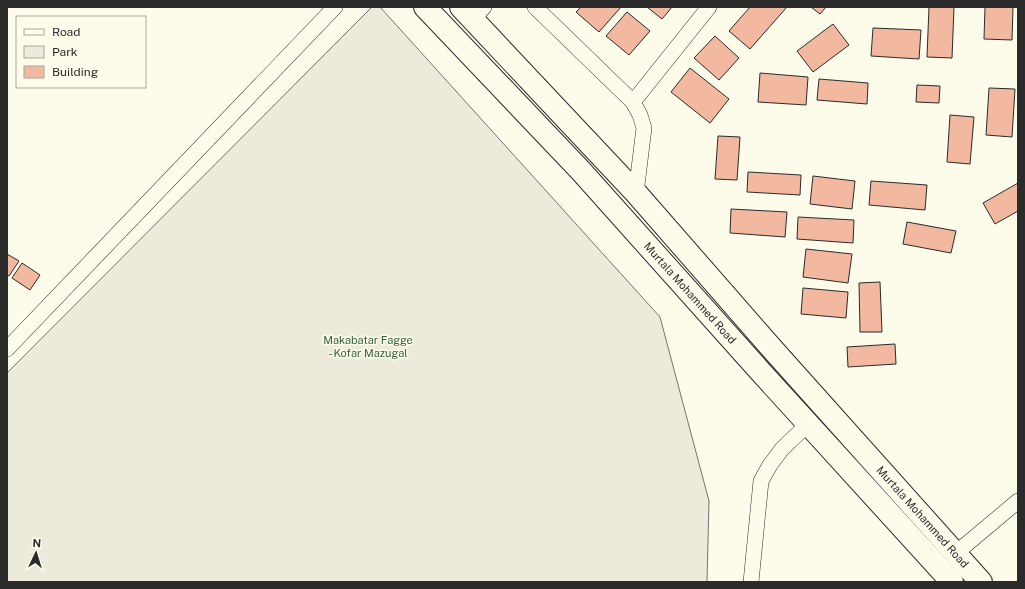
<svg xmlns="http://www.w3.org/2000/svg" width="1025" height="589" font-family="'Public Sans',sans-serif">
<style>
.green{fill:#ecebdb;stroke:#74746e}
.building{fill:#f2b8a0;stroke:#2b2b2b}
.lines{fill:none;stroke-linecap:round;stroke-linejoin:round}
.street-casing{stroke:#2b2b2b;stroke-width:16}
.highway-casing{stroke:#2b2b2b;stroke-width:24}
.street{stroke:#fdfbea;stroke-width:15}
.highway{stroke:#fdfbea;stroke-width:22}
.labels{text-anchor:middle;stroke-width:3;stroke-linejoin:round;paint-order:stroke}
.street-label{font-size:11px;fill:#2b2b2b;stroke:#fdfbea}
.park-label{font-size:11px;fill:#34623c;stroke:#fdfbea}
</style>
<rect width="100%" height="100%" fill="#fdfbea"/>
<!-- green -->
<path class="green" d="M372,7h8l280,310 49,184 -2,81h-700v-209z"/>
<!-- building -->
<g class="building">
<path d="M581,7h40l-22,25 -23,-20z"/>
<path d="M647,7h25l-10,12z"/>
<path d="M750,7h37l-37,42 -21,-18z"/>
<path d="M811,7h15l-6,7z"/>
<path d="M929,7h25l-2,51 -25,-1z"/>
<path d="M985,7h28l-1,33 -28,-1z"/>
<path d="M627,12l23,19 -21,24 -23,-19z"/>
<path d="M833,24l16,21 -36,27 -16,-21z"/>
<path d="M873,28l48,2 -2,29 -48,-3z"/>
<path d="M715,36l24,22 -20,22 -25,-22z"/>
<path d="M690,68l39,31 -19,24 -39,-31z"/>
<path d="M760,73l48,4 -2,28 -48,-3z"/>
<path d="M819,79l49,4 -1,21 -50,-4z"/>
<path d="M917,85l23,1 -1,17 -23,-1z"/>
<path d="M989,88l26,1 -3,48 -26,-2z"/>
<path d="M950,115l24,2 -4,47 -23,-2z"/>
<path d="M718,136l22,1 -3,43 -22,-1z"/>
<path d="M748,172l53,3 -1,20 -53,-3z"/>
<path d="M813,176l42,5 -3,28 -42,-5z"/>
<path d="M871,181l56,4 -2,25 -56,-5z"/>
<path d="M1018,183v28l-23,13 -12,-21z"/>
<path d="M731,209l56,3 -2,25 -55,-4z"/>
<path d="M798,217l56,3 -1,23 -56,-4z"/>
<path d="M907,222l49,9 -5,22 -48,-9z"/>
<path d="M806,249l46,5 -4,29 -45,-6z"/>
<path d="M7,254l12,7 -10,15 -2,-1z"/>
<path d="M22,263l18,12 -10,15 -18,-12z"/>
<path d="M880,282l2,50h-22l-1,-49z"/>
<path d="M803,288l45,4 -2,26 -45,-4z"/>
<path d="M895,344l1,20 -48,3 -1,-20z"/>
</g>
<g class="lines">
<!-- street casing -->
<g class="street-casing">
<g id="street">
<path d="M535,7l98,95 7,13 4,13 -8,65"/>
<path d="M473,20l11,-13"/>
<path d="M633,102l76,-95"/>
<path d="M7,349l328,-342"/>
<path d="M956,553l62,-52"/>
<path d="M751,582l10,-101 9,-16 12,-16 26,-25"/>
</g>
</g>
<!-- highway casing -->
<g class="highway-casing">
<g id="highway">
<path id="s1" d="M425,7l156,164 178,199 193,212"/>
<path id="s2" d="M461,7l175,186 139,159 206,230"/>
</g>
</g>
<!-- street -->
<use href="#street" class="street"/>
<!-- highway -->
<use href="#highway" class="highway"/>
</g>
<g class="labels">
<!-- street labels -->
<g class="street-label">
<text dy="4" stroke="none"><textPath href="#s1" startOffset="390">Murtala Mohammed Road</textPath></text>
<text dy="4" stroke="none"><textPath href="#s2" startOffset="688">Murtala Mohammed Road</textPath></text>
</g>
<!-- park labels -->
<g class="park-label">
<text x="368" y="344">Makabatar Fagge<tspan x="368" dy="13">- Kofar Mazugal</tspan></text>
</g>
</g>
<!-- border -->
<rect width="1025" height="589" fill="none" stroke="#2b2b2b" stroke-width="16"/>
<!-- legend -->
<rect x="16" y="16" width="130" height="72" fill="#fdfbea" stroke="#a9a89e"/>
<rect x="24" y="29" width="20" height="6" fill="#fdfbea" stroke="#a9a89e"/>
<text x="52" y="36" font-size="12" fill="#2b2b2b">Road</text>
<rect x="24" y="46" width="20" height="12" fill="#ecebdb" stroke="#a9a89e"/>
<text x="52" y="56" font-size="12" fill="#2b2b2b">Park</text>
<rect x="24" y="66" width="20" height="12" fill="#f2b8a0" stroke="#a9a89e"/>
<text x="52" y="76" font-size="12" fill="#2b2b2b">Building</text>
<!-- north arrow -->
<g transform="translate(36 553) rotate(4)" stroke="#fdfbea" stroke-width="3" paint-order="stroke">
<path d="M0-3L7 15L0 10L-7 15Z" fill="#2b2b2b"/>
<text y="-6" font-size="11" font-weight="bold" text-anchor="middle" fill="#2b2b2b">N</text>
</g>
</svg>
